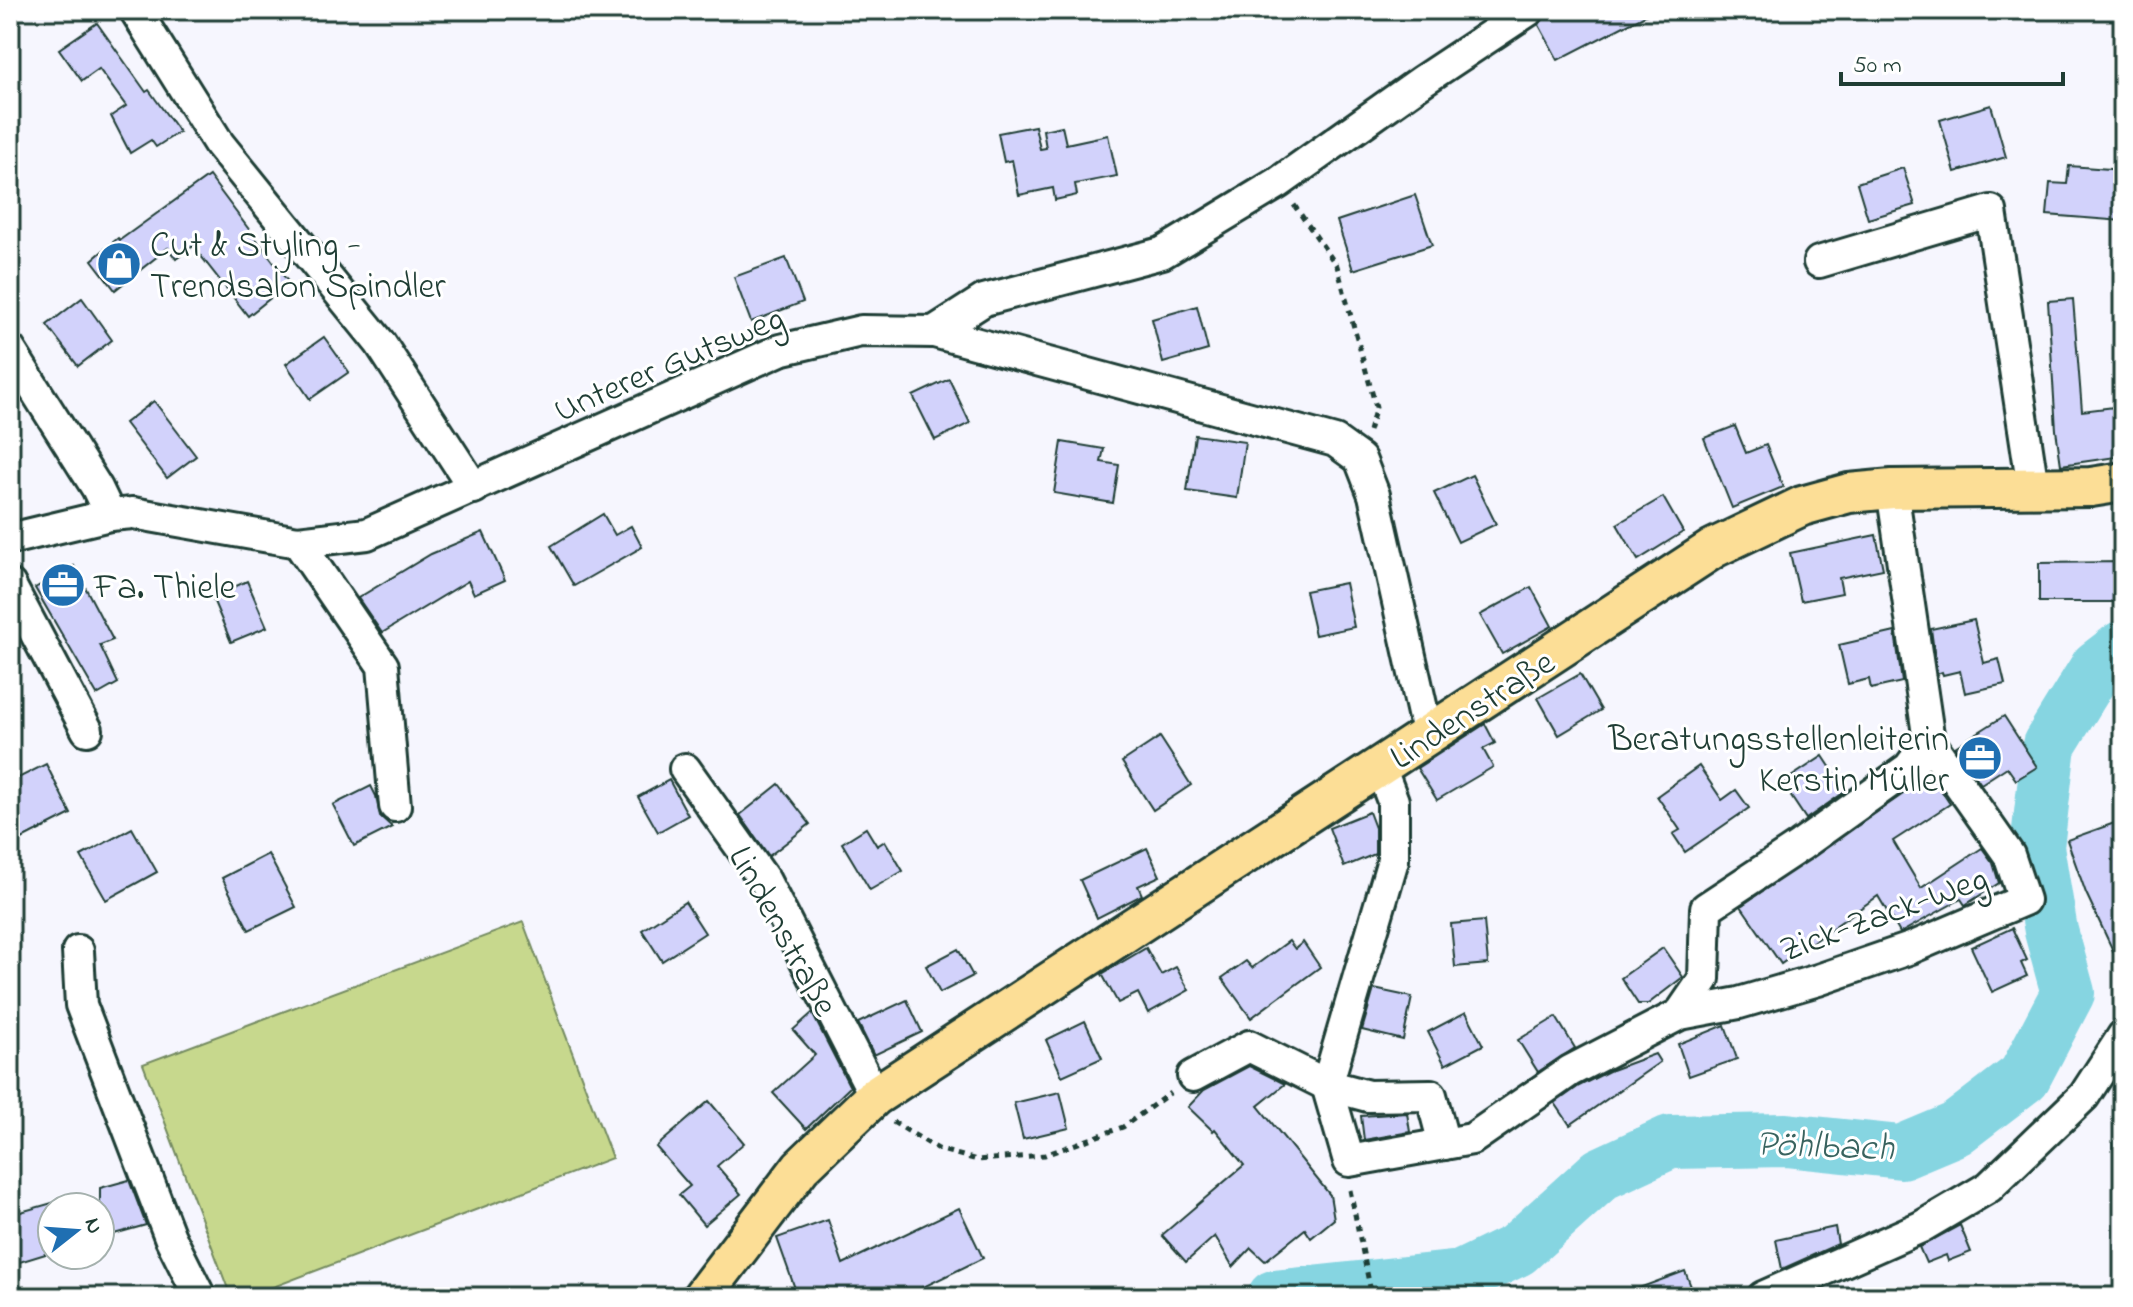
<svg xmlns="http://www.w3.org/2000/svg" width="2133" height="1307" font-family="'Indie Flower',sans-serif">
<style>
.green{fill:#c7d88d;stroke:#738a60;stroke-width:2}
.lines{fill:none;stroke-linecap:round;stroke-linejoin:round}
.river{stroke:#86d5e1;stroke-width:54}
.building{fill:#d2d2fb;stroke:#1f3d34;stroke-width:2}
.minor-casing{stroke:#1f3d34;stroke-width:36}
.major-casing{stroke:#1f3d34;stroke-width:44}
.path{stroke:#1f3d34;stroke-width:5;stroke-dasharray:6 6;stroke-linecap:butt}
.minor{stroke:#fff;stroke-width:30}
.major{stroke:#fcde96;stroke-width:38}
.labels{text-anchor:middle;stroke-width:6;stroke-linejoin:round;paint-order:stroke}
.poi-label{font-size:36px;fill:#1f3d34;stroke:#fff;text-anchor:start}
.street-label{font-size:36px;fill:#1f3d34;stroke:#fff}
.water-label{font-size:38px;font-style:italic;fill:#39635f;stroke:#fff}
</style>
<rect width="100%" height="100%" fill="#f6f6fe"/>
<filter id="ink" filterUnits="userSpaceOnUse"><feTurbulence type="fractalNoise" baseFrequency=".0125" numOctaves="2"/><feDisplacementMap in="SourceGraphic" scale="16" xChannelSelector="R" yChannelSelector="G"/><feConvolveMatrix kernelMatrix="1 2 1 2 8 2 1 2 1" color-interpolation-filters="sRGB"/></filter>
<g filter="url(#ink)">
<!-- green -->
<path class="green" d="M523,922l89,236 -365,139h-16l-88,-233z"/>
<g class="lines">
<!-- river -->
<path class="river" d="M1274,1297l187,-20 56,-27 84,-76 69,-32 116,-2 115,12 55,-23 68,-52 44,-84 -17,-62 -14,-84 12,-102 48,-78 26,-20"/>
</g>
<!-- building -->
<g class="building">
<path d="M1553,10h102l-97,50 -19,-35 7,-11z"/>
<path d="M97,23l49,69 3,-2 30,42 -23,15 -5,-7 -21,13 -19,-37 15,-10 -27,-37 -17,12 -23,-32z"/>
<path d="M1991,105l15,52 -51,15 -15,-52z"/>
<path d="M1035,126l5,23 6,-1 -3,-18 19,-4 4,18 42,-9 9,41 -42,8 2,11 -22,5 -2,-12 -34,7 -7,-35 -8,2 -6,-29z"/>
<path d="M2069,166l54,4v51l-76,-6 3,-32 17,1z"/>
<path d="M1903,168l12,37 -47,14 -11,-36z"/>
<path d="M209,176l80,107 -41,33 -55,-70 -17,13 -8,-11 -53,42 -23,-30 26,-22 2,2z"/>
<path d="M1415,195l17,50 -79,25 -16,-49z"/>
<path d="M786,258l17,44 -52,20 -17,-45z"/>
<path d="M82,298l30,42 -34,26 -31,-41z"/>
<path d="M2073,299l9,112 41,-5v50l-62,9 -5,-35 -8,-129z"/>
<path d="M1197,306l11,44 -45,13 -11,-44z"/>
<path d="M324,337l25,35 -39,27 -24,-35z"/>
<path d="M949,379l21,44 -35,17 -22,-44z"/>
<path d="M154,401l42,55 -29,22 -42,-55z"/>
<path d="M1735,426l11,27 20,-8 17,42 -51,21 -28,-70z"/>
<path d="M1195,435l50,7 -8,56 -50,-7z"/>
<path d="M1062,442l42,7 -3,13 18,3 -6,38 -59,-10z"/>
<path d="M1472,475l24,49 -38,18 -24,-49z"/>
<path d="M1663,497l20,35 -45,28 -21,-36z"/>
<path d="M603,514l12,21 16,-9 11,21 -68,39 -23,-40z"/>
<path d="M483,532l22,48 -31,14 -6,-13 -86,52 -24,-35 73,-44z"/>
<path d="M1876,535l7,34 -44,9 3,15 -41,8 -11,-48z"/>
<path d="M2123,562v40h-84v-39z"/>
<path d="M74,566l39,74 -13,5 18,38 -21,12 -62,-107z"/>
<path d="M247,581l20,46 -36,15 -19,-45z"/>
<path d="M1345,583l9,44 -39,8 -10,-44z"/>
<path d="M1531,587l21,39 -50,28 -22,-39z"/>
<path d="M1974,620l10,43 15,-4 6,25 -40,9 -5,-22 -17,4 -1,-3 -5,2 -6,-45z"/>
<path d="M1895,632l7,50 -31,7 -2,-10 -21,5 -9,-39z"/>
<path d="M1580,674l21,36 -42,25 -21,-37z"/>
<path d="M2004,716l33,51 -21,13 -9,-13 -26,17 -26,-37z"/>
<path d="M1485,724l10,19 -12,6 10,18 -56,33 -20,-32z"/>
<path d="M1160,737l31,48 -38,25 -31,-48z"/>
<path d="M1823,756l23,35 -40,28 -24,-36z"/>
<path d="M46,764l25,50 -61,31v-63z"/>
<path d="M1699,766l23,34 14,-10 13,18 -64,44 -12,-18 7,-4 -23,-34z"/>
<path d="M1929,772l21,32 -57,37 28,47 61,-40 11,15 6,20 -34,22 -4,-6 -61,34 -22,-37 -97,68 -40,-58 178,-123z"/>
<path d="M669,780l19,35 -30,17 -20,-35z"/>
<path d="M779,784l31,40 -41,32 -29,-41z"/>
<path d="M371,786l5,10 4,20 12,11 -38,19 -21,-41z"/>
<path d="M1369,812l6,16v26l-31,13 -15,-39z"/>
<path d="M2123,820v152l-37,-79 -19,-53z"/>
<path d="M132,828l25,44 -51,28 -25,-44z"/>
<path d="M866,828l11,18 8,-5 18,30 -33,19 -28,-47z"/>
<path d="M1147,848l13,28 -22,10 4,9 -45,23 -17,-38z"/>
<path d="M268,854l28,53 -47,23 -27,-52z"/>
<path d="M685,902l20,31 -43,28 -20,-31z"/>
<path d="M1484,921l4,43 -33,3 -4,-43z"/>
<path d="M2012,928l15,32 -6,3 6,13 -35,16 -21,-45z"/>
<path d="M1289,941l6,8 8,-7 17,25 -69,51 -29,-40 24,-17 6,7z"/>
<path d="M1146,948l15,27 15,-8 13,23 -41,23 -10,-20 -20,10 -16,-29z"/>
<path d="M1663,948l20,29 -35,27h-10l-17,-26z"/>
<path d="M958,949l15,27 -33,17 -14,-27z"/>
<path d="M1374,989l38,8 -9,43 -41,-10z"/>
<path d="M907,1000l15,32 -48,23 -16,-32z"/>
<path d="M1466,1012l17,33 -38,20 -17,-33z"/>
<path d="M812,1013l38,74 -44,42 -33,-36 42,-38 -22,-25z"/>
<path d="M1556,1017l19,31 -37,24 -20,-32z"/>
<path d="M1085,1021l17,37 -40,18 -16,-36z"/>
<path d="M1725,1025l12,34 -48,17 -11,-32z"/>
<path d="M1655,1054l5,8 -90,63 -15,-22 24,-17 30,-15z"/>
<path d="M1249,1066l36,18 -27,22 72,89 4,24 -23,19 -6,-9 -40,32 -14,-13 -18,19 -18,-31 -29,26 -24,-27 82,-70 -29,-36 -2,2 -25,-24 16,-17z"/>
<path d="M1060,1092l9,36 -46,11 -9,-36z"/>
<path d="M709,1101l35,42 -27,23 24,28 -37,31 -25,-30 11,-9 -34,-39z"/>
<path d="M1407,1113l3,19 -46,8 -3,-24z"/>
<path d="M129,1180l17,45 -46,13v-50z"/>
<path d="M52,1203v49l-42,13v-50z"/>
<path d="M959,1208l24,50 -80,39h-63l-3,-6 -18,6h-21l-21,-59 51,-18 15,44z"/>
<path d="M1960,1225l11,27 -23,9 -2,-6 -20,8 -7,-16z"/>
<path d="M1835,1227l3,17 -56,25 -6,-29z"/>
<path d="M1685,1271l10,26h-72v-3z"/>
</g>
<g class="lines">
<!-- minor casing -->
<g class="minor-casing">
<g id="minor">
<path d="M135,10l84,134 161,199 94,145"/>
<path d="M1819,262l172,-51 42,277"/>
<path d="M934,332l50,-32 178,-47 116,-70 144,-102 107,-71"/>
<path d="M10,350l87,138 13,27"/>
<path d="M10,539l100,-24 23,-2 165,29 69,-8 413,-184 81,-19 73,1 401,109 25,18 14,36 54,241"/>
<path d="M298,542l85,124 12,140"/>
<path d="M10,585l77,145"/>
<path d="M1380,767l13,34v59l-66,225 22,76 123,-22 98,-68 110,-57 59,-11 79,-23 93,-32 113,-48 -15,-45 -80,-114"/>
<path d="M685,769l80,112 110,215"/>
<path d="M78,951l3,54 89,232 30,60"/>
<path d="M1680,1014l24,-35 2,-71 94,-62 109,-78 20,-27 -37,-252"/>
<path d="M1193,1076l56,-30 78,39 41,11 63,-1 13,49"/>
<path d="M1763,1297l158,-70 68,-40 95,-91 39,-60"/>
</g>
</g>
<!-- major casing -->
<g class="major-casing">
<path id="major" d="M702,1297l99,-130 74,-71 839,-548 88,-42 47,-13 43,-4 199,-2 32,-5"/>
</g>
<!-- path -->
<g class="path">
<path d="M1294,205l43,61 39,141 -7,24"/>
<path d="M893,1122l45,27 39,11 68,-5 78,-28 47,-34"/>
<path d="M1350,1190l22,107"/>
</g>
<!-- minor -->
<use href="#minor" class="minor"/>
<!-- major -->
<use href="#major" class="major"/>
</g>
</g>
<!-- icons -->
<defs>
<g id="shop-disc" transform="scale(2.3)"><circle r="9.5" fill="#1f6fb2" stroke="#fff"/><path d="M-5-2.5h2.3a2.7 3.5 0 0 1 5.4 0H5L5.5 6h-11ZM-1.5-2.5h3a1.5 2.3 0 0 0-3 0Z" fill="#fff"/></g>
<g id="office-disc" transform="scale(2.3)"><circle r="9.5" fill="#1f6fb2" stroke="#fff"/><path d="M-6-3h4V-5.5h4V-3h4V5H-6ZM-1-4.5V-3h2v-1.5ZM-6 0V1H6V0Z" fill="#fff"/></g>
</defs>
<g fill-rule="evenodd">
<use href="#shop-disc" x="119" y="264"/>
<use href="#office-disc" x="63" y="585"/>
<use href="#office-disc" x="1980" y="758"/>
</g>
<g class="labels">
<!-- poi labels -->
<g class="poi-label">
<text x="150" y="256">Cut &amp; Styling -<tspan x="150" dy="41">Trendsalon Spindler</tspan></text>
<text x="94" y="598">Fa. Thiele</text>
<text x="1949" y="750" text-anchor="end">Beratungsstellenleiterin<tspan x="1949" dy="41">Kerstin Müller</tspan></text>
</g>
<!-- street labels -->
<g class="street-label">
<text transform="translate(668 362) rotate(-23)" y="13">Unterer Gutsweg</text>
<text transform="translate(1471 708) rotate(-33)" y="13">Lindenstraße</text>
<text transform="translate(1883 912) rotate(-20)" y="13">Zick-Zack-Weg</text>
<text transform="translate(785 930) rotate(61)" y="13">Lindenstraße</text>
</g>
<!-- water labels -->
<g class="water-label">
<text transform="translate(1825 1144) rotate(2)" y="13">Pöhlbach</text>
</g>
</g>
<!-- margin -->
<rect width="2133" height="1307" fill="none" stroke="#fff" stroke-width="40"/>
<rect x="20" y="20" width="2093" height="1267" fill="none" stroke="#1f3d34" stroke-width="3" filter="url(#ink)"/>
<!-- north arrow -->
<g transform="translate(76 1231) rotate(73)"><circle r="38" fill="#ffffff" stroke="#a5b1ae" stroke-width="2"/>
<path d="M0-6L14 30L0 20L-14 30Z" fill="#1f6fb2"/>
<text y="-12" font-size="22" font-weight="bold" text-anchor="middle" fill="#1f3d34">N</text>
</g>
<!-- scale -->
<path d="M1841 72v12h222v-12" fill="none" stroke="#1f3d34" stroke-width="4"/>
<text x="1853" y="72" font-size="24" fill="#1f3d34" stroke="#ffffff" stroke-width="6" paint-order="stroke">50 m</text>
</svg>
